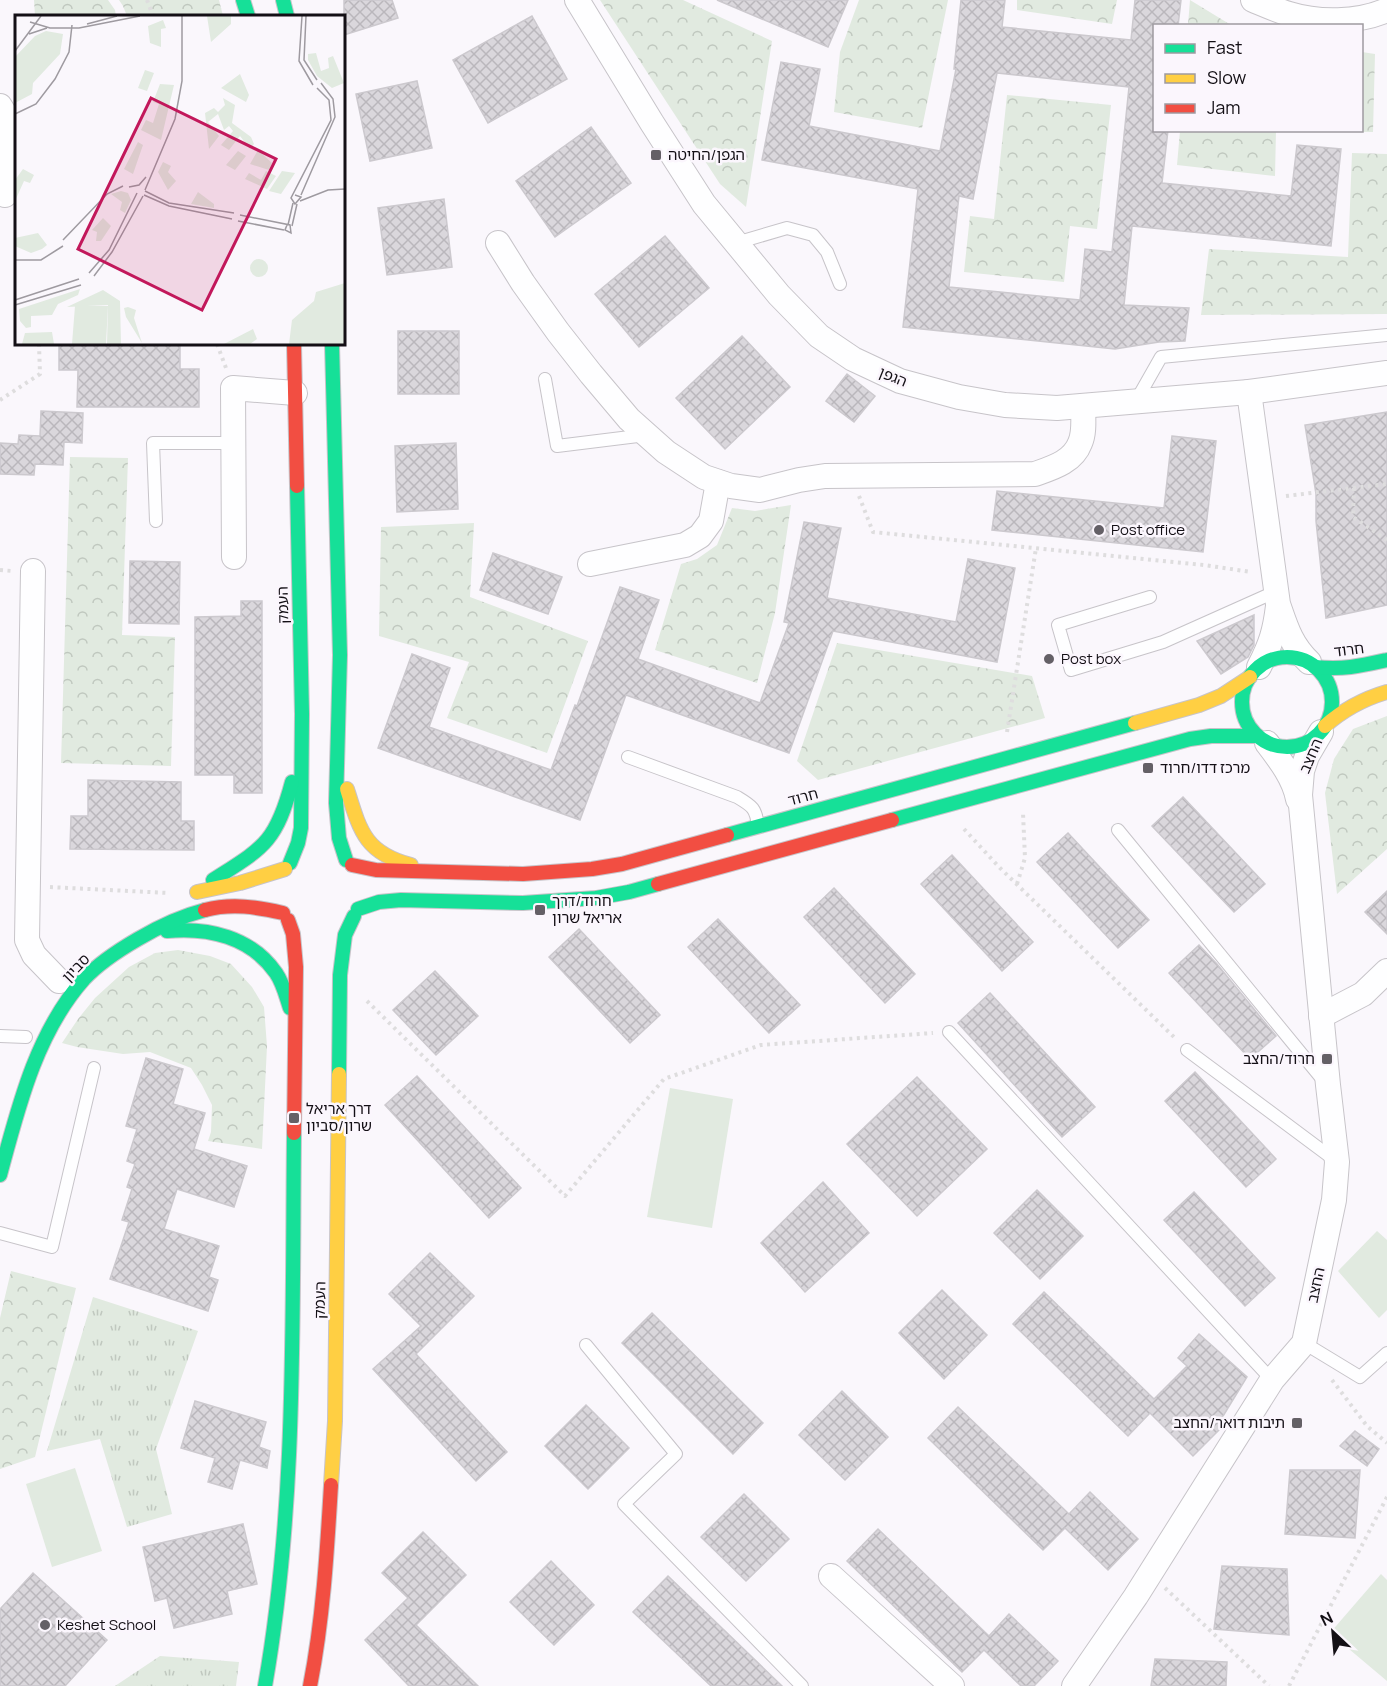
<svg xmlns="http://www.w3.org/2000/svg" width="1387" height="1686" font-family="Manrope,'Noto Sans Hebrew',sans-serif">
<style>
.grass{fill:url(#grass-tufts)}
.forest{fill:url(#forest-crowns)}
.garden{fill:#e1eae0}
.building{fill:url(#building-cross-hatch);stroke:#ccc9ce;stroke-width:1.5;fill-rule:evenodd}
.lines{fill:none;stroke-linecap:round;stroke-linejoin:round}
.lane-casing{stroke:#c7c4c9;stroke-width:14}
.street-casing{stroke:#c7c4c9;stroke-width:26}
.fast-casing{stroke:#c7c4c9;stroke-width:16}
.slow-casing{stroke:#c7c4c9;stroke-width:16}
.jam-casing{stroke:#c7c4c9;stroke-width:16}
.path{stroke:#deddde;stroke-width:4;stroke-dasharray:3 4.5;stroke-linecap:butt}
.lane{stroke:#fefeff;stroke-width:12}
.street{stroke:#fefeff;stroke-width:24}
.fast{stroke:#16e098;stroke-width:14}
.slow{stroke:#ffcf43;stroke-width:14}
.jam{stroke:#f24e42;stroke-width:14}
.poi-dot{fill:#646066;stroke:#fbf6fd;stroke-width:2}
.labels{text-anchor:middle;stroke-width:5;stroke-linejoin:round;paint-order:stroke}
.poi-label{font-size:15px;fill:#130f15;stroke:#fbf6fd;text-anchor:start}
.street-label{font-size:15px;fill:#130f15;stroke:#fbf6fd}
.inset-road{fill:none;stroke:#9e9aa0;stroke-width:1.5}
.view{fill:#c2185b;fill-opacity:0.15;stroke:#c2185b;stroke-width:3}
.inset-edge{fill:none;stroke:#130f15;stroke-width:3}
</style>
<defs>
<pattern id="grass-tufts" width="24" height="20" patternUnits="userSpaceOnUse" patternTransform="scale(1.5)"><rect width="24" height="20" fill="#e1eae0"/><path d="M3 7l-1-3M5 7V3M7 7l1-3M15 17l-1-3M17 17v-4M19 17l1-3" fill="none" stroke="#c0c8bf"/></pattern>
<pattern id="forest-crowns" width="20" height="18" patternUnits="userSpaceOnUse" patternTransform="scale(1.5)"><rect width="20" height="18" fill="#e1eae0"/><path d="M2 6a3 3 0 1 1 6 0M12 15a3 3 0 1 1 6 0" fill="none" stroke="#c0c8bf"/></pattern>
<pattern id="building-cross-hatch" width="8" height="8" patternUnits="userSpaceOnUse" patternTransform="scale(1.5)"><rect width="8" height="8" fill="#dad7dc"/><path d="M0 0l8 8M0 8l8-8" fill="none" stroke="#bab7bc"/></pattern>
</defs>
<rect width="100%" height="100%" fill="#faf7fc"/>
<!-- grass -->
<g class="grass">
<path d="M93,1297l105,34 -42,118 16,65 -45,13 -27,-88 -53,12z"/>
<path d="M160,1656l79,6 -3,24h-121z"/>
</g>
<!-- forest -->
<g class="forest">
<path d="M34,0h74l7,10 1,6h-18v-1l-7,1h-56z"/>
<path d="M119,0h100l4,16h-96l-4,-10z"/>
<path d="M600,0h83l89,41 -26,166 -26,-23z"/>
<path d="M859,0h89l-26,128 -88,-16 6,-60z"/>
<path d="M1017,0h100l-5,24 -95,-14z"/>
<path d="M1190,0l41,25h3h-46z"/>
<path d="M1362,52l13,2 -2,78 -97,-1 -1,45 -98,-11 3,-34 182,-1z"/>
<path d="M1007,95l104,10 -14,124 -27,-3 -6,56 -100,-10 6,-56 24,3z"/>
<path d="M1352,153l35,1v160l-186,1 8,-66 139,8z"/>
<path d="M70,457l58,1 -6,177 53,2 -4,129 -110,-3z"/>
<path d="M791,505l-16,108 -18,70 -102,-33 26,-86 16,-5 20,-14 15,-37 23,3z"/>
<path d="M474,523l-4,74 118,44 -41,112 -100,-35 22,-56 -90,-26 2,-109z"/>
<path d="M837,643l195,33 13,42 -227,62 -21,-19z"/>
<path d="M1387,716v133l-50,45 -12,-101 9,-34 19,-30z"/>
<path d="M178,950l32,6 21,8 21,23 12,20 3,39 -5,103 -54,-8 3,-9 1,-27 -10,-20 -11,-17 -41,-16 -27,2 -46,-7 -15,-4 16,-24 17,-21 34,-31 26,-14z"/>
<path d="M11,1271l65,17 -41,169 -35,12v-151z"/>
</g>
<!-- garden -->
<g class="garden">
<path d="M670,1088l63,11 -21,129 -65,-11z"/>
<path d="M1377,1231l10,9v70l-8,8 -41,-47z"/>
<path d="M75,1468l27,83 -50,16 -26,-83z"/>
<path d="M1381,1574l6,6v101l-57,-48z"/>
</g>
<!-- building -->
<g class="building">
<path d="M344,0h48l6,18 -54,17z"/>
<path d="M717,0h131l-20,47z"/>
<path d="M961,0h44l-3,27 129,13 4,-40h46l-3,26h-23v104h13l-6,53 129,13 6,-51 44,4 -10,97 -199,-20 -8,79 65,3 -4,33 -26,1 -44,7 -212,-22 15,-138 -156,-29 19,-98 39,7 -11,57 131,25 16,-82h-2zM997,73l132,14 -17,165 -27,-3 -5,51 -131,-13 10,-91 14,3z"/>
<path d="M532,16l35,63 -79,44 -35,-63z"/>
<path d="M417,81l15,67 -62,13 -14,-67z"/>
<path d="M591,127l40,56 -76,54 -39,-56z"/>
<path d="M444,199l8,68 -65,8 -9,-67z"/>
<path d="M665,236l44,52 -70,59 -44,-53z"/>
<rect x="398" y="331" width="61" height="63"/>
<path d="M742,336l48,51 -65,62 -49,-51z"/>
<path d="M59,344h121v25h19v38h-122l1,-37h-19z"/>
<path d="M847,374l28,22 -21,26 -28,-21z"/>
<path d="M41,411l42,2 -1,30 -18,-1 -1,23 -28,-1 -1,11 -34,-1v-31l18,1 1,-9 21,1z"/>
<path d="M1387,412v193l-61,13 -10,-97v-27l-11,-69z"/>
<path d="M1172,436l44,5 -13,111 -211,-22 5,-39 167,17z"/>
<path d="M456,443l2,66 -61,3 -2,-66z"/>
<path d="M804,522l37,6 -14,70 129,24 12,-63 47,9 -18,94 -164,-31 -44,122 -163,-58 -46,125 -202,-72 34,-94 38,14 -21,59 122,43 24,-65 2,1 43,-119 39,13 -21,59 122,44 29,-80 -5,-1z"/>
<path d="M493,553l69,24 -14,37 -68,-24z"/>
<path d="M130,561l50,1 -1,62 -50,-1z"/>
<path d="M241,601h21v192h-28v-18h-39v-158l46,-1z"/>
<path d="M1254,615v30l-6,12 -27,17 -24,-33z"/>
<path d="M88,780l93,2v39h13v29l-124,-1 1,-33h17z"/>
<path d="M1183,797l82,87 -31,28 -82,-86z"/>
<path d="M1068,833l81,87 -31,28 -81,-86z"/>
<path d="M952,855l81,87 -31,29 -81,-87z"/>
<path d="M834,888l81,86 -30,29 -81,-86z"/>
<path d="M1387,891v43l-22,-22z"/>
<path d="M718,919l82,86 -31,28 -81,-86z"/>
<path d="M579,929l81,86 -30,28 -81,-86z"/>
<path d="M1199,945l18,19 59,72 -26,23 -81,-86z"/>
<path d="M435,971l43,45 -42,39 -43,-45z"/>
<path d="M990,993l105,114 -33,30 -104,-114z"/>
<path d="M146,1058l37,11 -10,35 32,9 -11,36 53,17 -13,41 -57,-18 -13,40 55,17 -10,31 9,3 -10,31 -98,-32 19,-57 -7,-2 10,-31 -5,-2 8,-23 -8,-3 10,-32 -11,-3z"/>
<path d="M1195,1072l81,87 -30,28 -81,-86z"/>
<path d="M417,1076l104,112 -32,30 -104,-113z"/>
<path d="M917,1077l70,72 -70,67 -70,-72z"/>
<path d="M823,1182l46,51 -64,59 -44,-49z"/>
<path d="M1037,1190l46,46 -43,43 -46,-46z"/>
<path d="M1194,1192l81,86 -30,28 -81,-86z"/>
<path d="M430,1253l44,43 -58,58 91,98 -31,29 -103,-112 48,-43 -32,-32z"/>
<path d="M942,1290l45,45 -43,44 -45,-46z"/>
<path d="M1044,1292l110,107 33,-33 -9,-8 21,-24 48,43 -27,44 4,4 -31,31 -43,-43 -22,23 -115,-112z"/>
<path d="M652,1313l111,110 -30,31 -111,-111z"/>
<path d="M842,1391l46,46 -43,43 -46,-45z"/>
<path d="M195,1401l71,21 -7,25 11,4 -3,17 -27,-8 -8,29 -24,-7 7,-24 -34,-10z"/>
<path d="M586,1405l43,43 -41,41 -43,-43z"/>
<path d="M958,1407l111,107 21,-22 48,47 -30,31 -43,-42 -22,22 -115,-112z"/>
<path d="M1355,1431l24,18 -12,17 -27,-20z"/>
<path d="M1290,1470h70l-5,68 -70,-4z"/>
<path d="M744,1494l45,45 -43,42 -45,-44z"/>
<path d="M243,1524l14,60 -30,7 5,23 -58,14 -7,-30 -12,3 -12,-54z"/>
<path d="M878,1529l111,107 20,-22 49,47 -24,25h-13l-37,-36 -22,22 -115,-111z"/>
<path d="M423,1532l43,43 -50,50 62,61h-69l-44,-46 43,-42 -26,-25z"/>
<path d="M551,1561l43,44 -40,40 -44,-43z"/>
<path d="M1222,1566l65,3 2,66 -75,-6z"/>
<path d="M33,1573l74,67 -42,46h-65v-77z"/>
<path d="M668,1576l114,110h-71l-78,-74z"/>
<path d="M1155,1659l72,3 -1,24h-75z"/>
</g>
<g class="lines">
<!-- lane casing -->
<g class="lane-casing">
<g id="lane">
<path d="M736,243l51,-15 26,7 14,17 13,32"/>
<path d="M545,379l12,67 89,-11"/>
<path d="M1136,401l25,-44 226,-22"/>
<path d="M156,521l-3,-78h80"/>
<path d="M1150,597l-92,28 13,45 92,-28 114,-51"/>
<path d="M628,757l109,40c15,9 19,11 21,29"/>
<path d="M1118,830l205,250"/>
<path d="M949,1032l323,348"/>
<path d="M0,1036l26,1"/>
<path d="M1187,1050l149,111"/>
<path d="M0,1233l52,14 42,-179"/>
<path d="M1304,1343l56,34 27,-24"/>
<path d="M586,1345l90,109 -52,50 178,182"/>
</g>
</g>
<!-- street casing -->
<g class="street-casing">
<g id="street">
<path d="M577,0l75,123 52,81 75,91 40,41 34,23 47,22 59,16 46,8 52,3 192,-16 138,-19"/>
<path d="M1253,0c12,5 23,10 36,14 29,9 69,9 98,-4"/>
<path d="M0,106l8,13 -3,76"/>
<path d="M498,243l25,40 35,49 33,42 38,45 37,33 38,25 27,9 29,4 39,-10 26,-4 210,-2c17,-6 38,-12 45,-31 5,-11 3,-26 3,-37"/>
<path d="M1249,392l29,212c8,23 13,41 31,58"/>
<path d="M234,557l-1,-169 62,5"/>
<path d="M590,564l95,-19 15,-9 11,-15 7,-39"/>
<path d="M33,571l-6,369 7,15 25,26"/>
<path d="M1259,667c12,-23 16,-36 19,-61"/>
<path d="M1267,743c13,17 27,35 31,56"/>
<path d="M1321,1016l42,-22 24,-23"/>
<path d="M831,1576l121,110"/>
<path d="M1074,1686l62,-90 136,-216 32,-37 30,-143 3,-38 -9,-77 -28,-290 2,-24 5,-15 14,-24"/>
</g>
</g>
<!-- fast casing -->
<g class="fast-casing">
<g id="fast">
<path d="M243,0l5,16"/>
<path d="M283,0l4,16"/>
<path d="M332,344l8,311 -4,148 3,35 7,22"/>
<circle cx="1287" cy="702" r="45"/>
<path d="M1315,667c28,3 45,-1 72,-7"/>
<path d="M892,820l298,-81 21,-3h46"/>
<path d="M727,835l408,-112"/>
<path d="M290,863l8,-20 3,-15 1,-114 -5,-228"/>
<path d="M213,880c50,-32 63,-37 79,-98"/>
<path d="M358,909l21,-7 22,-2 122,3 73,-5 33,-6 29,-8"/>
<path d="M167,931c41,-4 84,6 109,42 7,10 10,23 14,35"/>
<path d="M339,1074l1,-99 5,-40 9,-19"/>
<path d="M0,1175c18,-67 36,-142 84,-196 15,-16 35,-29 54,-40 22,-13 44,-23 67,-29"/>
<path d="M265,1686c32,-182 27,-369 29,-553"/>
</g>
</g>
<!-- slow casing -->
<g class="slow-casing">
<g id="slow">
<path d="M1135,723l64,-18 22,-9 29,-19"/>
<path d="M1325,726c19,-17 38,-27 62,-34"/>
<path d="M347,789c13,42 18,64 64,76"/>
<path d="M197,892l43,-9 45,-14"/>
<path d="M331,1485l4,-64 4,-347"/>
</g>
</g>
<!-- jam casing -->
<g class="jam-casing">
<g id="jam">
<path d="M294,344l3,142"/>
<path d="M352,865l24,5 147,4 69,-5 30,-5 105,-29"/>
<path d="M658,884l234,-64"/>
<path d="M205,910c27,-7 52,-3 78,3"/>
<path d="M288,920l5,14 3,33 -2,166"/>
<path d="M310,1686c13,-66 17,-134 21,-201"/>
</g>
</g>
<!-- path -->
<g class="path">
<path d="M147,0l6,16"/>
<path d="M217,344l9,24"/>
<path d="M0,400l40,-26 -1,-30"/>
<path d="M1354,488l-1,29 34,23"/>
<path d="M859,496l14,36 331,33 47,7"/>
<path d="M1286,496l101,-12"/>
<path d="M0,570l12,1"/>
<path d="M1007,732l29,-184"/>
<path d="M964,829l36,39 176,171"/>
<path d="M1017,884l8,-26 -2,-45"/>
<path d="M50,887l119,6"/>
<path d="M367,1001l198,195 99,-117 97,-34 172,-12"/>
<path d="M1332,1380l35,46 20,17"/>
<path d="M1165,1588l104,98"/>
<path d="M1289,1686l98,-189"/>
</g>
<!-- lane -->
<use href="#lane" class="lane"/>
<!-- street -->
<use href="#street" class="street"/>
<!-- fast -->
<use href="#fast" class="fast"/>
<!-- slow -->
<use href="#slow" class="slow"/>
<!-- jam -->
<use href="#jam" class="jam"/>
</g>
<!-- markers -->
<g class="poi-dot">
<rect x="650" y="149" width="12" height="12" rx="3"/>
<circle cx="1099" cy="530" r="6"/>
<circle cx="1049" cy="659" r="6"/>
<rect x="1142" y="762" width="12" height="12" rx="3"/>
<rect x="534" y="904" width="12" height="12" rx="3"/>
<rect x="1321" y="1053" width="12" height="12" rx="3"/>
<rect x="288" y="1112" width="12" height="12" rx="3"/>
<rect x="1291" y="1417" width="12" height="12" rx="3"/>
<circle cx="45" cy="1625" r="6"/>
</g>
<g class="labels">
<!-- poi labels -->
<g class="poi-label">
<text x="668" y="160">הגפן/החיטה</text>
<text x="1111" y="535">Post office</text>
<text x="1061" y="664">Post box</text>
<text x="1160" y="773">מרכז דדו/חרוד</text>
<text x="552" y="906">חרוד/דרך<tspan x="552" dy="17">אריאל שרון</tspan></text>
<text x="1315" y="1064" text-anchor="end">חרוד/החצב</text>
<text x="306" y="1114">דרך אריאל<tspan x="306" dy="17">שרון/סביון</tspan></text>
<text x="1285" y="1428" text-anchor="end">תיבות דואר/החצב</text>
<text x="57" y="1630">Keshet School</text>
</g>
<!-- street labels -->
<g class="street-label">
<text transform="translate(893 377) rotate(22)" y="5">הגפן</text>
<text transform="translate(283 605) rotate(-91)" y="5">העמק</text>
<text transform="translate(1349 650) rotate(-7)" y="5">חרוד</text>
<text transform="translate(1311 756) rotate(-67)" y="5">החצב</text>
<text transform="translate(803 797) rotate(-15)" y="5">חרוד</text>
<text transform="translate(76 968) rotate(-46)" y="5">סביון</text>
<text transform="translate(1316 1285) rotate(-78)" y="5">החצב</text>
<text transform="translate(320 1300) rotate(-89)" y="5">העמק</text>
</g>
</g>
<!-- overview -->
<g transform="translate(15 15)">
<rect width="330" height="330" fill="#faf7fc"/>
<path d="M88,203l8,8 -10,15h-5l1,-9 -5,-2z" fill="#e1eae0"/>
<path d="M192,1h24v8l-20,18zM148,5l3,8 -5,1v18l-11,-4 -2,-17zM31,16l17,3 -3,20 -27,29 -1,11 -17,9v-46l20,-21zM301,38l5,18 8,-3 -1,-10 5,-2 11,27 -12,5 -15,-12 -9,-16v-6zM130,55l9,3 -7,18 -9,-3zM225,59l9,21 -3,7 -25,-14zM145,69l14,1 -13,55 -20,-10 5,-10 7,3 6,-19 -6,-2zM208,83l12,7 -3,18 19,14 3,7 -4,5 -10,-13 -11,14 -8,-5 12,-14 -4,-5 -5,4 -6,-16 -10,8 11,14 -10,13 -4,-36 9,-5 4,4 7,-7zM123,127l5,3 -10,29 -9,-5zM243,135l14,13 -3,7 -19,-6zM223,136l8,5 -11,14 -9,-5zM148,147l8,4 -3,6 8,9 -8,9 -10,-18zM8,154l11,6 -4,8 -6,-2 -9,20v-21zM251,156l10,5 -9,13 -22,-10 4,-6 12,7zM267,156l13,2 -14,21 -12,-3zM106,176l7,2 3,7 -6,13 -5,-3 2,-8 -11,-8zM183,177l16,12v4l-23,-4zM23,218l9,12 -5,4 -11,4 -16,-7v-8zM235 253a9 9 0 1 1 18 0a9 9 0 1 1-18 0ZM330,268v61h-56l3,-24 22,-19 2,-9zM65,274l-2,6 -20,9 -6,11 -21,1v11l-5,1 -6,-7 -1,-12zM88,275l17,11 1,43h-14l1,-39 -41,2zM113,292l8,3 -2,8 8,25 -16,-26 -2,-9zM238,314l4,10 -7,5h-26z" fill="#e1eae0"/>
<path d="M60,291h33l-2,38h-34zM37,317l2,12h-32l3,-11z" fill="#e1eae0"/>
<path class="inset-road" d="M287,1l-3,45 14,24M291,1l-2,44 13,20M15,7l20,6h29l61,-12M72,9l30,-8M14,19l18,-6M0,36l26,-35M0,99l21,-10 19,-25 14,-27 3,-27M114,172l10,-2 7,-8M130,175l30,-71 7,-38v-65M130,176l24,12 65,10M129,180l25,11 63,13M280,180l6,2 -6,7 -4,-6 40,-78 -2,-20 -12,-12M286,180l34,-78 -2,-18 -12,-16M285,186l28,-11 17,-1M225,200l50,10 1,8 -6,-3 2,-5M223,206l46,9M273,210l5,-22M277,211l5,-22M48,225l44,-46 16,-8M0,245h26l22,-14M74,258l20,-23 28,-57M79,261l18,-24 31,-56M0,285l64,-21M0,290l66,-20"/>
<path class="view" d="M136,83l125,61 -74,151 -124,-61z"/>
<rect width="330" height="330" class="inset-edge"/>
</g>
<!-- legend -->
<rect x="1153" y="24" width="210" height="108" fill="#fbf6fd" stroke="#9e9aa0" stroke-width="1.5"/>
<rect x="1165" y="44" width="30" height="9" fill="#16e098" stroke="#9e9aa0" stroke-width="1.5"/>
<text x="1207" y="54" font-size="18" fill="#130f15">Fast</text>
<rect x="1165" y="74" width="30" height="9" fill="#ffcf43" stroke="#9e9aa0" stroke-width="1.5"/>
<text x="1207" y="84" font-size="18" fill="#130f15">Slow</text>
<rect x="1165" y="104" width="30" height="9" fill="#f24e42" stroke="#9e9aa0" stroke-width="1.5"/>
<text x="1207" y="114" font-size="18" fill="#130f15">Jam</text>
<!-- north arrow -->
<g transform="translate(1333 1632) rotate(334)" stroke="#fbf6fd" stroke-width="4.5" paint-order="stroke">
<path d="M0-4.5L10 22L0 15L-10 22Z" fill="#130f15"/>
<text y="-9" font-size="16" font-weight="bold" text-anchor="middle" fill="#130f15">N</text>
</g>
</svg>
